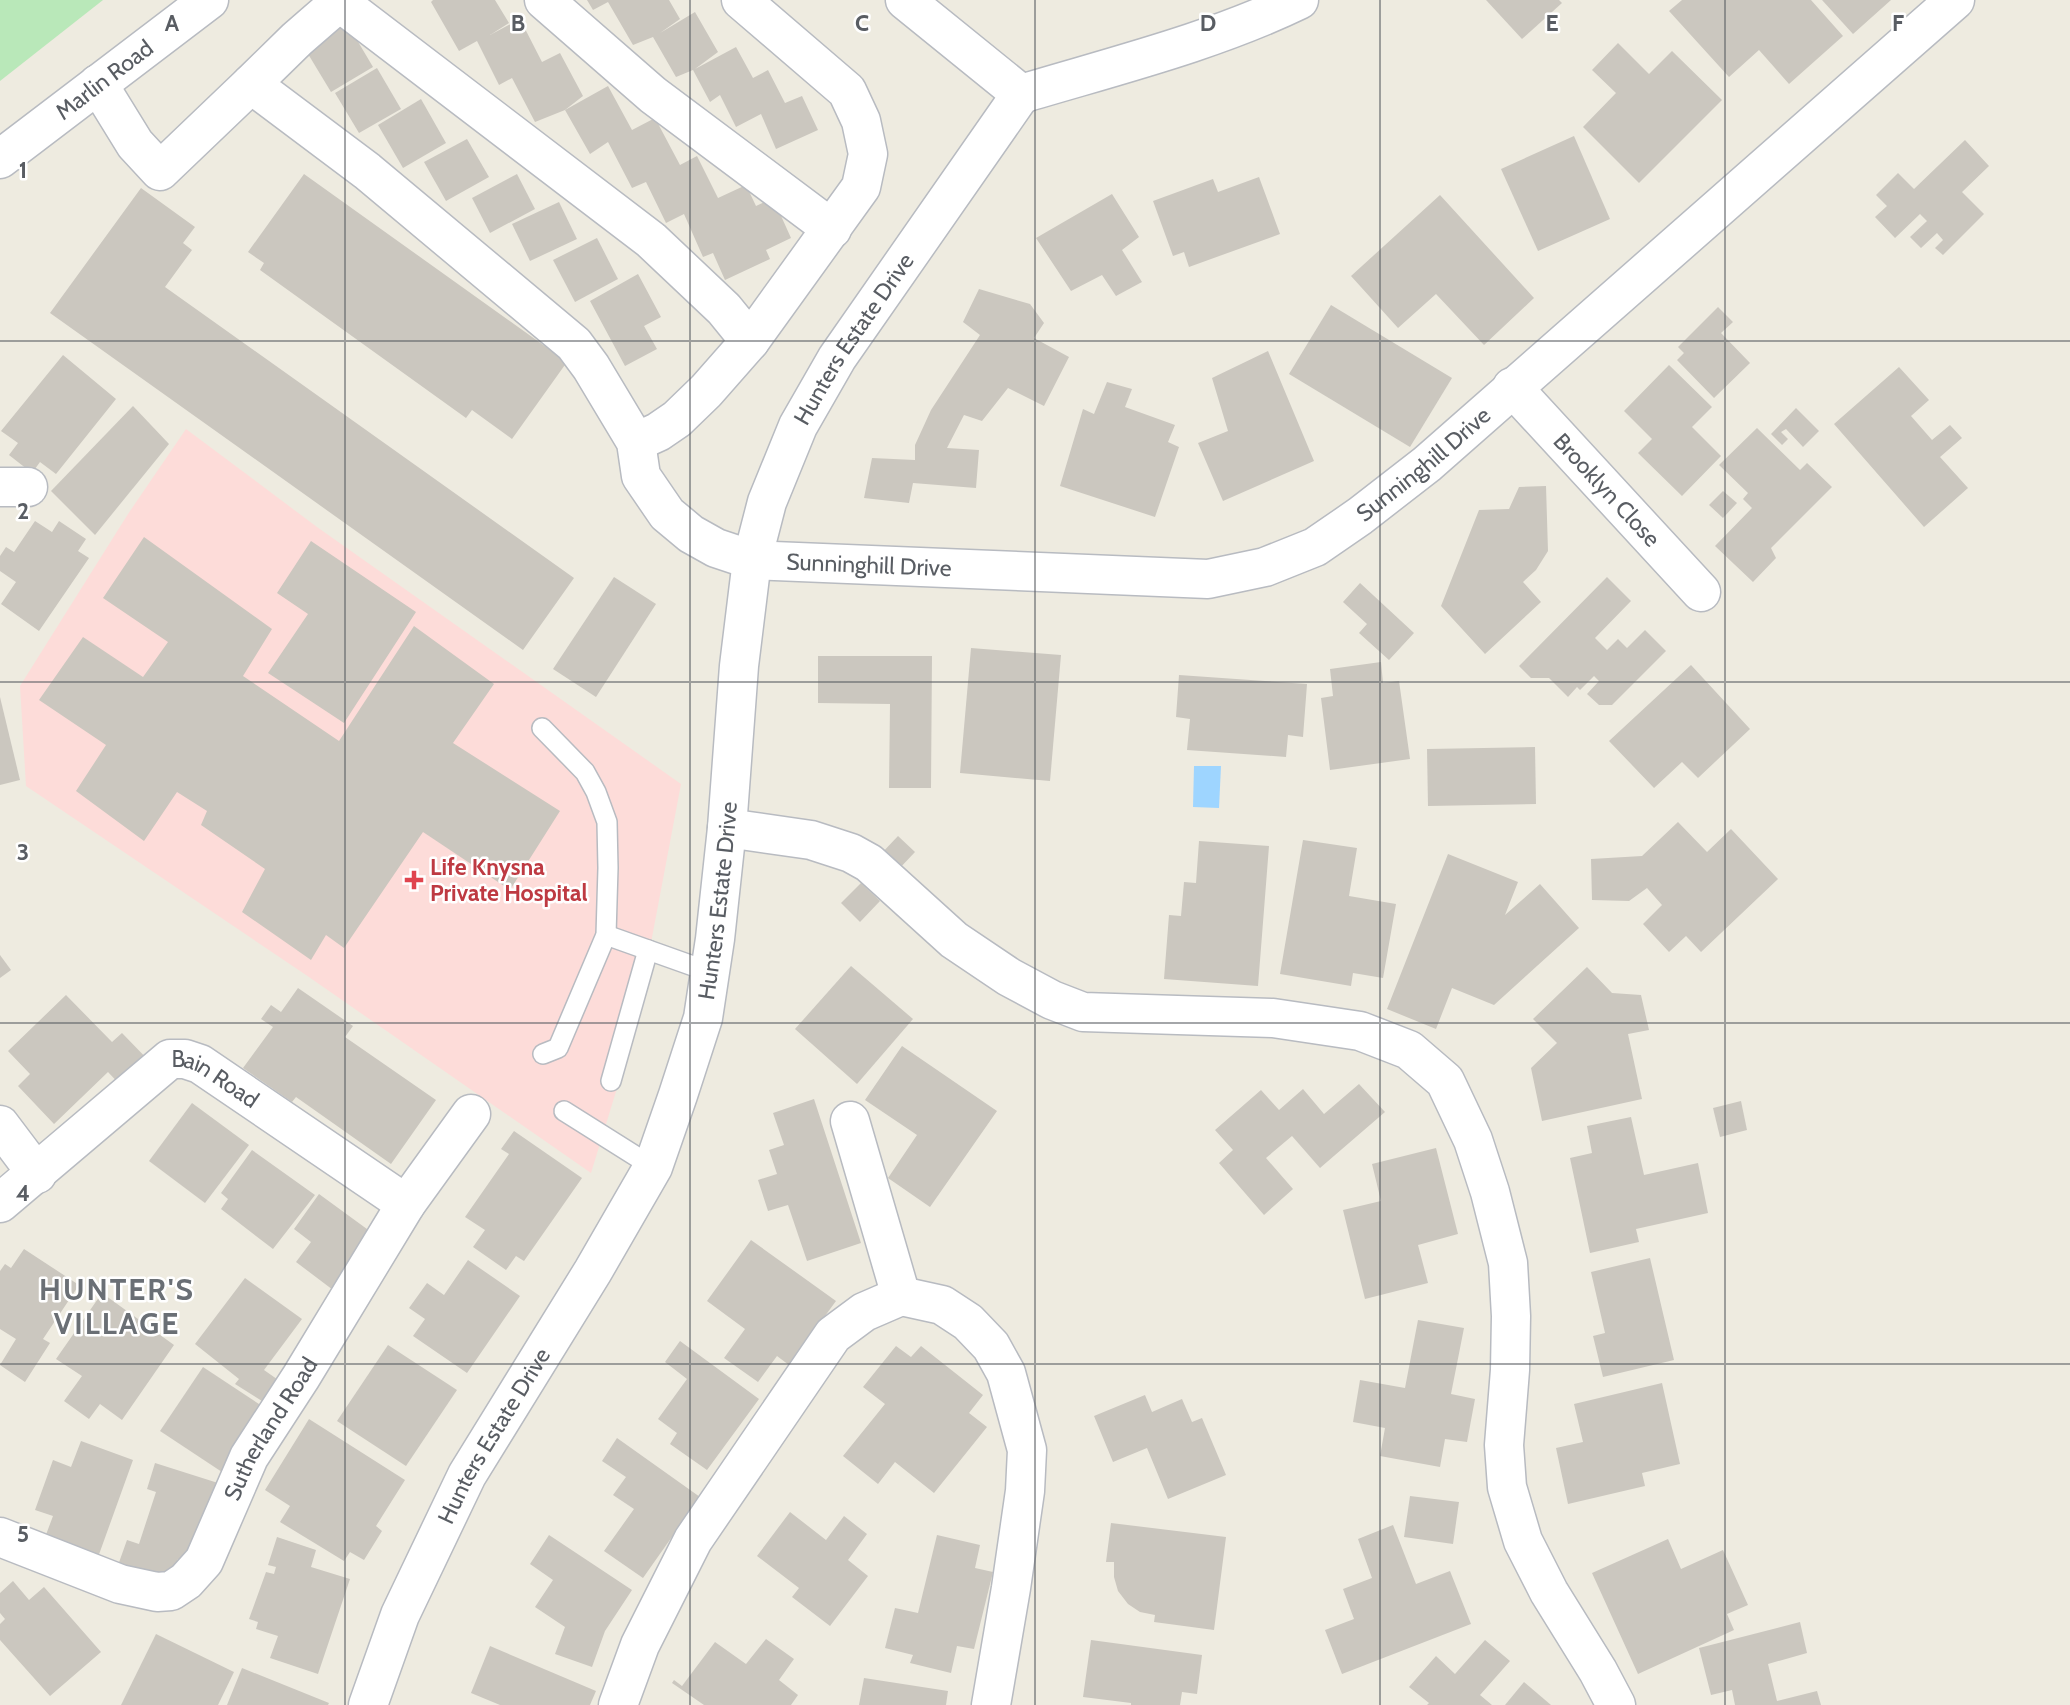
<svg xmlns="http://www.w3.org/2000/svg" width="2070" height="1705" font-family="Cabin,sans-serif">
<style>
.medical{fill:#fddcd9}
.green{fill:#b9e8b9}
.water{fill:#9ed5ff}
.building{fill:#cbc7bf}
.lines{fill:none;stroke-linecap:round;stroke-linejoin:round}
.service-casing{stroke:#b8bbc1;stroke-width:22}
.minor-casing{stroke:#b8bbc1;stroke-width:41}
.service{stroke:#fff;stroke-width:19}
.minor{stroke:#fff;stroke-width:38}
.grid{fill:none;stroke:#595d63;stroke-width:2;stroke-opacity:0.55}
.health-dot{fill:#e0444e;stroke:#fff;stroke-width:2.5}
.labels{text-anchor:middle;stroke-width:5;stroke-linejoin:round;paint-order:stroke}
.street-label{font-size:23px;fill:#595d63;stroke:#fff}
.health-label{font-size:23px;font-weight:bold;fill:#be3a42;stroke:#fff;text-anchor:start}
.district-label{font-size:30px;font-weight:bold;letter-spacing:2px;fill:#6a6f75;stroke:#fff}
.grid-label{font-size:23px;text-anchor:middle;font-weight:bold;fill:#595d63;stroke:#fff;stroke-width:5;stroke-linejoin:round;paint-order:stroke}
</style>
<rect width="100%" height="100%" fill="#eeebe0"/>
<!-- medical -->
<path class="medical" d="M186,429l131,98 364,257 -38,201 -25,100 -27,88 -285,-198 -280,-189 -6,-100 108,-172z"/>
<!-- green -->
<path class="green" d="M0,0h103l-103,81z"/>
<!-- water -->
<path class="water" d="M1194,766h27l-2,42 -26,-1z"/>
<!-- building -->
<g class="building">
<path d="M433,0h62l14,23 -19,12 30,-16 22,43 18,-9 23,43 -18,14 -30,12 -23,-44 -13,7 -22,-44 -18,10 -28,-49z"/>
<path d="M587,0h82l11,19 -20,14 35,-21 23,40 -23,17 41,-22 17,31 15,-8 17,33 17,-7 16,34 -42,19 -15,-35 -25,13 -16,-32 -10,7 -17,-32 -17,7 -23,-40 -20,8 -25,-43 -15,8z"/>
<path d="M1486,0h73l3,3 -40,36z"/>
<path d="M1682,0h129l32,36 -54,48 -30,-34 -30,27 -60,-66z"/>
<path d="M1822,0h69l-38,34z"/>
<path d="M341,13l32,54 -42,25 -32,-53z"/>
<path d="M1618,43l31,31 23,-23 50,49 -83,83 -56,-56 33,-34 -24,-23z"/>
<path d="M377,68l24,41 -42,24 -24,-40z"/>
<path d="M608,86l24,44 23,-12 25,47 17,-9 21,42 28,-13 10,21 17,-8 18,40 -25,12 4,9 -45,21 -12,-27 -10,4 -19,-43 -18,9 -20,-41 -14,6 -24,-46 -18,12 -25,-44z"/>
<path d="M421,99l25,44 -43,25 -25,-43z"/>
<path d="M1574,136l36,83 -72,32 -37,-82z"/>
<path d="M467,139l22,38 -43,24 -22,-39z"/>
<path d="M1965,140l24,26 -27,26 22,22 -41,41 -8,-7 8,-8 -6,-7 -16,15 -11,-11 17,-16 -7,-7 -25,24 -20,-21 12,-11 -11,-11 22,-22 16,16z"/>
<path d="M304,174l263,188 -55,77 -40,-29 -6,8 -206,-148 4,-7 -16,-11z"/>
<path d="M517,174l18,35 -45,24 -18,-35z"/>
<path d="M1259,177l21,57 -91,33 -5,-15 -11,4 -20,-55 60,-22 5,13z"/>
<path d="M141,188l54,39 -12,16 9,7 -27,37 409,291 -51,72 -473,-337z"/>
<path d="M1112,194l27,43 -17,13 20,32 -26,14 -14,-21 -31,16 -35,-53z"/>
<path d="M1440,195l94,103 -50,47 -48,-51 -38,34 -47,-52z"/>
<path d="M559,202l18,37 -47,22 -18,-37z"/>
<path d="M597,238l21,41 -43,23 -22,-42z"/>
<path d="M638,274l23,43 -17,9 13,23 -32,17 -35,-65z"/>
<path d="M979,289l51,15 14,19 -10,15 35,19 -25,49 -36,-18 -26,33 -18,-6 -17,33 32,2 -3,38 -63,-5 -4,20 -45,-5 8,-40 43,2v-15l16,-35 49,-75 -17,-13z"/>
<path d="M1331,305l121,73 -42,69 -121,-73z"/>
<path d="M1718,307l15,15 -12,11 29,30 -36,35 -37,-38 7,-7 -6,-6z"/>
<path d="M1268,351l46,110 -91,40 -25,-58 30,-12 -16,-53z"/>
<path d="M63,355l53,44 -60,75 -16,-12 -8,11 -23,-18 9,-12 -17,-12z"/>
<path d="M1669,365l43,42 -20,20 29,29 -39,40 -44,-43 14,-14 -28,-28z"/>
<path d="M1899,367l30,33 -18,16 21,24 18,-15 12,13 -22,19 28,31 -44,39 -90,-103z"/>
<path d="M1107,382l25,7 -7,18 50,18 -7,17 11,5 -24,70 -95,-31 23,-77 11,5z"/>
<path d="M133,406l36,38 -74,91 -44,-44z"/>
<path d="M1796,408l23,23 -16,16 -17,-18 -5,3 7,7 -6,6 -11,-11z"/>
<path d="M1757,428l43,42 7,-7 25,24 -61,61 5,10 -23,24 -38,-36 37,-38 -9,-9 5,-6 -29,-28z"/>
<path d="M1546,486l2,65 -12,19 -13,12 18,20 -56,52 -44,-48 38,-96 30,-1 10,-22z"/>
<path d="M1723,491l14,12 -14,15 -14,-13z"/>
<path d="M35,521l17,11 7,-11 27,18 -8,12 11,7 -50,73 -38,-27 15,-22 -16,-11v-15l6,-9 8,5z"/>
<path d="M144,537l128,92 -29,47 96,65 75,-115 80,58 -41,59 107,68 -50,79 -87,-58 -79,116 -18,-13 -15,25 -69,-48 23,-43 -64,-44 6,-14 -30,-19 -33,49 -68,-50 30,-46 -67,-45 44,-63 60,40 25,-35 -65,-44z"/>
<path d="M311,541l105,71 -72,111 -76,-50 40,-59 -31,-21z"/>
<path d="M614,577l42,27 -60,93 -43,-28z"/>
<path d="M1607,577l24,24 -36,37 12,12 11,-11 9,9 18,-18 21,21 -54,54h-13l-12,-11 12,-13 -5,-5 -14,14 -3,-3 -9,10 -19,-19h-18l-12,-12z"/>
<path d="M1360,583l54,50 -25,27 -30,-27 8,-9 -24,-22z"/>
<path d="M971,648l90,7 -11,126 -90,-8z"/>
<path d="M818,656h114l-1,132h-42l1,-84 -72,-1z"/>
<path d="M1381,662l2,21 16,-2 11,78 -80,11 -9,-72 12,-2 -3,-27z"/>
<path d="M1691,665l59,64 -52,49 -16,-16 -28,26 -45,-47z"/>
<path d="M1179,675l128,9 -4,53 -15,-2 -2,22 -99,-7 3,-31 -14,-2z"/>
<path d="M0,697l20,83 -20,5z"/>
<path d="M1535,747l1,57 -108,2 -1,-57z"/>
<path d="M1678,822l29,30 24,-23 47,50 -77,73 -15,-16 -17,16 -26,-28 19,-19 -15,-17 -18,13 -37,-1 -1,-41 51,-3z"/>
<path d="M898,836l17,16 -18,19 -17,-16z"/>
<path d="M1303,840l54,8 -8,48 47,8 -13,74 -30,-5 -2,13 -71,-12z"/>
<path d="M1199,841l70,5 -11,140 -94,-7 5,-64 12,1 3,-34 12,1z"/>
<path d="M1448,854l70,28 -13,33 35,-31 39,44 -85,77 -42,-17 -16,41 -49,-20z"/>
<path d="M861,883l19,18 -20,21 -19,-19z"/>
<path d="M0,955l11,15 -11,8z"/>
<path d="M851,966l62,53 -56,65 -62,-55z"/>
<path d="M1587,967l25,26 29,2 8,35 -21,4 14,65 -100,22 -11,-53 26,-25 -24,-24z"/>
<path d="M298,988l55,38 -8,11 91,63 -45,64 -95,-67 -4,5 -49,-34 30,-41 -12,-8 10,-14 10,7z"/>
<path d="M66,995l46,47 10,-9 31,32 -27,26 -18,-19 -54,52 -36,-38 12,-12 -22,-23z"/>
<path d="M902,1046l95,65 -67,96 -42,-29 29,-43 -52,-35z"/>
<path d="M1359,1084l26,28 -65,56 -28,-32 -26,22 27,31 -29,26 -45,-52 14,-13 -18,-20 46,-40 18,20 24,-21 21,25z"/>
<path d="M814,1099l47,144 -54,18 -19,-56 -20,6 -10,-31 19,-6 -8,-24 15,-5 -11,-32z"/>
<path d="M1741,1101l6,29 -27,7 -7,-29z"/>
<path d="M192,1103l57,42 -44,58 -56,-42z"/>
<path d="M1631,1117l13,58 54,-12 10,50 -72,16 3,13 -49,11 -20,-95 22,-5 -5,-27z"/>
<path d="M514,1131l68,47 -58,83 -8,-5 -10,14 -33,-23 12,-17 -20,-13 44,-63 -8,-5z"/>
<path d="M1436,1148l22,86 -40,11 10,38 -63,16 -22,-89 38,-9 -9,-37z"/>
<path d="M252,1150l63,45 -42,54 -52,-40 7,-10 -7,-6z"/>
<path d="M319,1194l63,46 -41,56 -45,-34 15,-20 -17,-13z"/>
<path d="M751,1240l85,61 -47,64 -12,-9 -19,26 -34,-24 21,-29 -38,-28z"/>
<path d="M24,1249l55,36 -36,54 7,4 -25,39 -25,-17 16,-26 -16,-10v-58l5,-7 6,4z"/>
<path d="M1650,1258l24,102 -71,17 -10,-41 12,-3 -14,-61z"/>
<path d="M468,1260l52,36 -53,77 -54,-37 12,-17 -16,-11 18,-25 17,12z"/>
<path d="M245,1278l57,41 -38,51 20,14 -14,22 -35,-22 4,-5 -44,-35z"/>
<path d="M102,1293l72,52 -52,75 -22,-16 -11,15 -25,-18 18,-25 -26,-17z"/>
<path d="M1418,1320l46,8 -13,66 24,5 -8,43 -22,-3 -5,28 -60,-11 5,-28 -32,-6 7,-42 45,8z"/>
<path d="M680,1341l79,58 -52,71 -37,-26 7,-11 -19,-14 29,-40 -22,-17z"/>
<path d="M388,1345l69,45 -51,76 -69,-45z"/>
<path d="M896,1346l15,11 10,-11 62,49 -14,18 18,14 -53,66 -39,-31 -17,22 -35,-28 42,-52 -22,-17z"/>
<path d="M203,1367l62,41 -43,64 -62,-41z"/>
<path d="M1662,1383l18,81 -38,9 3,13 -77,18 -12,-56 27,-6 -9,-38z"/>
<path d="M1145,1395l7,17 30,-13 10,23 10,-4 24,57 -58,24 -21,-51 -34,14 -19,-46z"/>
<path d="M309,1419l96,61 -29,46 6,5 -18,29 -14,-8 -6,9 -64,-39 10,-16 -25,-16z"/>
<path d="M617,1438l83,59 -57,81 -39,-27 30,-42 -21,-14 13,-18 -24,-16z"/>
<path d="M81,1441l52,19 -36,100 -53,-20 9,-24 -18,-6 18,-50 18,7z"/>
<path d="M155,1463l63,20 -27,81 -13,-5 -9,26 -52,-17 10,-28 12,4 17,-52 -9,-3z"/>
<path d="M1410,1496l49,6 -6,42 -49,-7z"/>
<path d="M790,1512l36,28 18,-24 23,18 -19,26 20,16 -38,50 -38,-29 7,-9 -42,-32z"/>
<path d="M1111,1523l115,14 -12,93 -60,-8 1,-7 -15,-3 -12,-8 -10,-13 -4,-14v-15h-8z"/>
<path d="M1393,1525l23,59 34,-13 21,53 -129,50 -17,-44 29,-11 -11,-30 29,-11 -14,-39z"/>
<path d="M549,1535l83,55 -27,41 -13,36 -37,-13 10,-27 -30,-20 18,-27 -23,-16z"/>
<path d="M937,1535l43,10 -5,23 18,4 -19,77 -17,-3 -6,27 -41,-10 3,-8 -28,-7 10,-40 23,5z"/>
<path d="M277,1537l39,13 -5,17 39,12 -32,95 -48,-16 8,-22 -22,-7 2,-7 -9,-3 17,-47 8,2 2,-7 -8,-2z"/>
<path d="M1668,1539l13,30 42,-19 25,55 -21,9 7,16 -96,44 -46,-101z"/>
<path d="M13,1581l16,19 15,-13 57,65 -51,44 -50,-56v-16l5,-5 -5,-6v-20z"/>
<path d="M1800,1622l7,31 -39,11 9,37 40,-10 4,14h-86l-3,-15 -21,5 -12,-47z"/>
<path d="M156,1634l78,38 -16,33h-97z"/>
<path d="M766,1639l28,20 -15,21 19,15 -7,10h-87l-32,-22 2,-3 8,6 33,-44 31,22z"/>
<path d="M1091,1640l111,15 -5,39 -15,-2 -2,13h-49v-2l-48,-6z"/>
<path d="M1485,1640l25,21 -30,34 12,10h-65l2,-2 -20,-16 27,-31 19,18z"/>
<path d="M490,1646l106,45 -6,14h-90l-29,-12z"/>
<path d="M242,1668l87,35 -1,2h-101z"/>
<path d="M864,1678l84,13 -2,14h-87z"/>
<path d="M1524,1682l27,23h-46z"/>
</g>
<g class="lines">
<!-- service casing -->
<g class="service-casing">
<g id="service">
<path d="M542,728l43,44 11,20 11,30 1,46 -2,67 -48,113 -15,6"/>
<path d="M606,935l104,37"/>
<path d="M611,1081l37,-131"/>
<path d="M564,1111l89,56"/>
</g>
</g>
<!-- minor casing -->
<g class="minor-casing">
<g id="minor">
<path id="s1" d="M342,0l-45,39 -46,45 116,87 207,173 17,23 45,75 5,34 26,38 24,20 25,14 36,12 456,19 57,-12 50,-20 45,-31 67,-52 528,-464"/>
<path d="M544,0l109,95 179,134"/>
<path d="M905,0l116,94"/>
<path d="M339,2l312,238 73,69 26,32"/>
<path d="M98,84l37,60 25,27 91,-87"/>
<path d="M1021,94c93,-28 191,-52 278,-94"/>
<path id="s2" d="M0,159l209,-159"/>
<path id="s3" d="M1512,387l189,205"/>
<path d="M636,442l22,-10 19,-13 29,-28 44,-50 111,-154 7,-33 -7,-33 -14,-30 -106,-91"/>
<path d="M0,487h28"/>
<path d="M727,828l84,12 40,13 18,10 85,77 55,37 43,23 31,12 190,6 87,13 49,19 36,31 28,59 17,52 18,71 3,53 -1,54 -6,75 3,42 16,54 26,51 49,79 18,34"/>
<path d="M850,1121l51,175"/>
<path d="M0,1125l37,49"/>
<path id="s4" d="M0,1203l170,-144h15l15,5 206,140"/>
<path id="s5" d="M0,1537l120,47 37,8 14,-1 15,-10 18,-20 45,-104 52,-80 105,-173 65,-90"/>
<path id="s6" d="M368,1705l32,-90 67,-140 126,-204 60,-104 25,-72 25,-77 12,-79 12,-111 12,-162 13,-106 15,-58 31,-76 39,-68 184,-264"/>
<path d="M618,1705l22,-60 53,-105 140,-205 31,-23 37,-16 41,9 26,17 23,24 15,27 21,77 -2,41 -14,97 -20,117"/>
</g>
</g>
<!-- service -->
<use href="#service" class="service"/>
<!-- minor -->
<use href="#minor" class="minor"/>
</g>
<!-- grid -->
<path class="grid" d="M345,0v1705M690,0v1705M1035,0v1705M1380,0v1705M1725,0v1705M0,341h2070M0,682h2070M0,1023h2070M0,1364h2070"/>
<!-- markers -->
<path class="health-dot" d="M410.5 869.5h7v7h7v7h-7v7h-7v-7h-7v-7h7z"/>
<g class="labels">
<!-- street labels -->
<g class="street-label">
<text dy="8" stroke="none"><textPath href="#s2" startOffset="131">Marlin Road</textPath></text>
<text dy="8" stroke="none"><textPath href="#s6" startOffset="1474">Hunters Estate Drive</textPath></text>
<text dy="8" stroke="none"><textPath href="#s1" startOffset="1538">Sunninghill Drive</textPath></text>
<text dy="8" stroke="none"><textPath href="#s3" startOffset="140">Brooklyn Close</textPath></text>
<text dy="8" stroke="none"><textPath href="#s1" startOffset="950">Sunninghill Drive</textPath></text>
<text dy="8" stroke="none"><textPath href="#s6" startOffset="886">Hunters Estate Drive</textPath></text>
<text dy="8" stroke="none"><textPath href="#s4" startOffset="273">Bain Road</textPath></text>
<text dy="8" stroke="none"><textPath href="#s5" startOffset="374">Sutherland Road</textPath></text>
<text dy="8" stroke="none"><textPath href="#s6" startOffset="298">Hunters Estate Drive</textPath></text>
</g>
<!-- health labels -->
<g class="health-label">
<text x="430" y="875">Life Knysna<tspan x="430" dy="26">Private Hospital</tspan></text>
</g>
<!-- district labels -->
<g class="district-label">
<text x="117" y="1300">HUNTER'S<tspan x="117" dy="34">VILLAGE</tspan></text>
</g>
</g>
<g class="grid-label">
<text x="172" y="31">A</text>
<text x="518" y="31">B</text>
<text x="862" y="31">C</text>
<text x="1208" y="31">D</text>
<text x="1552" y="31">E</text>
<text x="1898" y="31">F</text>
<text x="23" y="178">1</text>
<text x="23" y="519">2</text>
<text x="23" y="860">3</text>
<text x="23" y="1201">4</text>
<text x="23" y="1542">5</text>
</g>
</svg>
